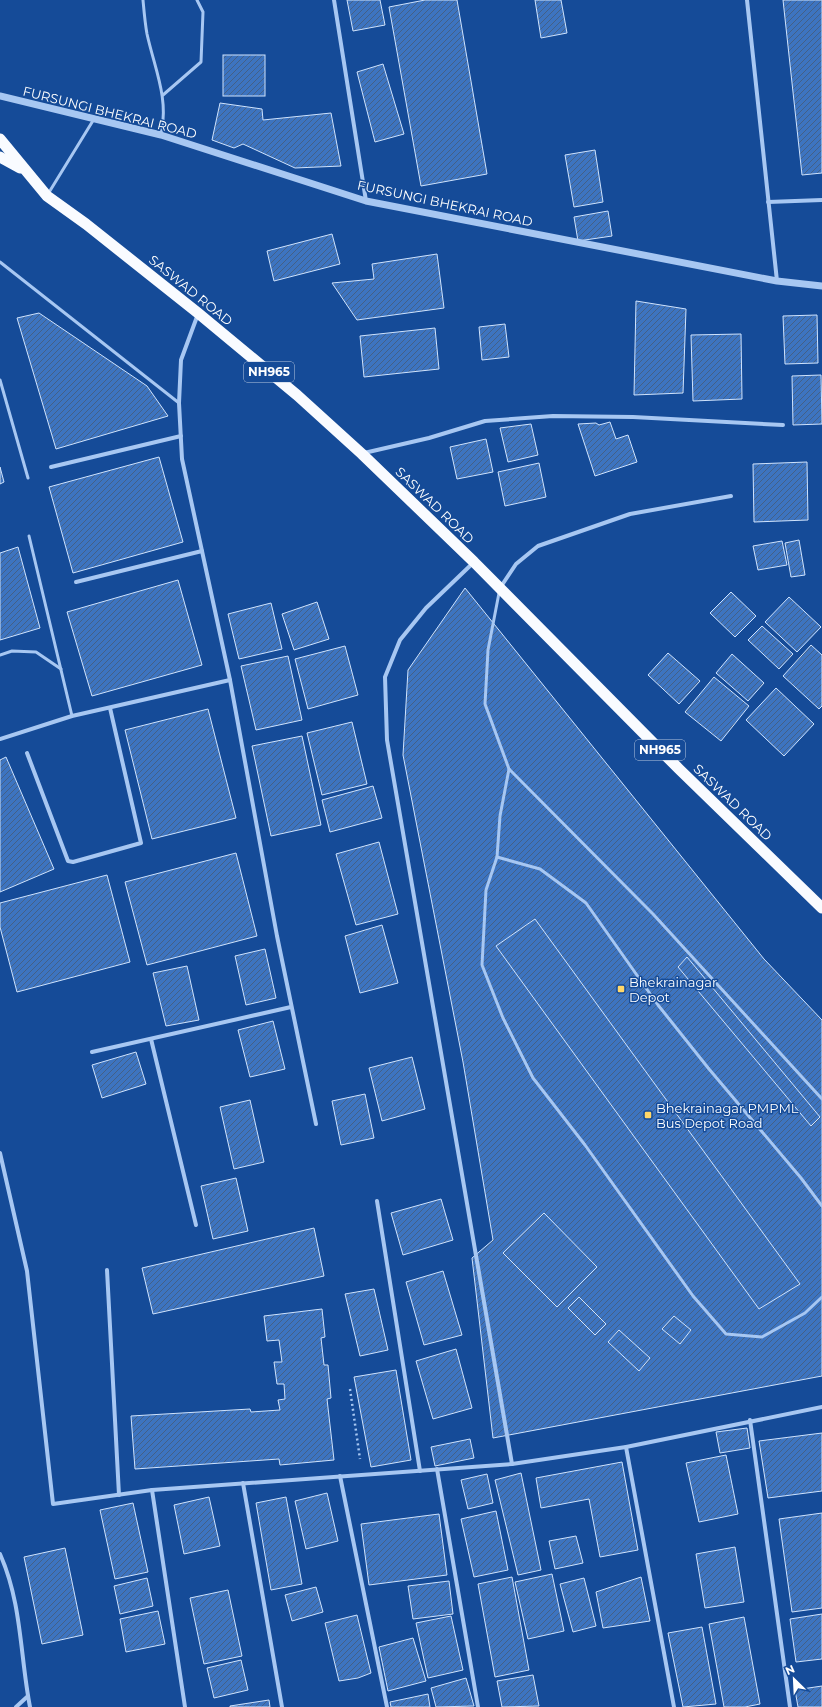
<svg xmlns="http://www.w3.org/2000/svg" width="822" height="1707" font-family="Montserrat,sans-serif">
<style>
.building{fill:url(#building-hatch);stroke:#cfe3fd}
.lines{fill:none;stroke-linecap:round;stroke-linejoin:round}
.path{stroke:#a7c7f2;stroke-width:2.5;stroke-dasharray:2 3;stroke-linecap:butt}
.service{stroke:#a7c7f2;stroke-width:3}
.minor{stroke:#a7c7f2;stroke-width:4}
.tertiary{stroke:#a7c7f2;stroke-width:7}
.trunk{stroke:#f9fbff;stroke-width:11}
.poi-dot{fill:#ffd769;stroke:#154b98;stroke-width:1.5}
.labels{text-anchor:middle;stroke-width:3;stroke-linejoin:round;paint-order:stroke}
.shield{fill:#154b98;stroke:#b9c9e0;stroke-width:1}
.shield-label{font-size:12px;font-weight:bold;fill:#fff}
.street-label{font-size:13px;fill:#fff;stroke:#154b98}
.poi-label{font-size:13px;fill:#fff;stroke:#154b98;text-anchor:start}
</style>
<defs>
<pattern id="building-hatch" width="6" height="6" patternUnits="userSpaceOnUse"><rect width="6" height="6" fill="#3d74c0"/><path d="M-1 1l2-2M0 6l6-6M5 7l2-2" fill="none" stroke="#446086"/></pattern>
</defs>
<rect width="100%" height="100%" fill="#154b98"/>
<!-- building -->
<g class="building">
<path d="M347,0h33l5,25 -32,6z"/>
<path d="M425,0h32l30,174 -66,12 -32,-179z"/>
<path d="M535,0h26l6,33 -26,5z"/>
<path d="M783,0h39v173l-20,2z"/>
<rect x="223" y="55" width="42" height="41"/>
<path d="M383,64l21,70 -29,8 -18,-70z"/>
<path d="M220,103l42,6 1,11 68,-7 10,53 -46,2 -52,-24 -9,4 -22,-8z"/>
<path d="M595,150l8,52 -29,5 -9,-52z"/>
<path d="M608,211l4,25 -34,5 -4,-24z"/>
<path d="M332,234l8,30 -66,17 -7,-30z"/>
<path d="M437,254l7,54 -87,12 -25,-37 42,-4 -2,-15z"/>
<path d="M636,301l50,8 -3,84 -49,2z"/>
<path d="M39,313l108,73 21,30 -112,33 -39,-131z"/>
<path d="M817,315l1,48 -33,1 -2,-48z"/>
<path d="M505,324l4,33 -27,3 -3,-33z"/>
<path d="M435,328l4,41 -75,8 -4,-41z"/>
<path d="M741,334l1,65 -49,2 -2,-66z"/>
<path d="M821,375l1,49 -29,1 -1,-49z"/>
<path d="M610,422l6,17 12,-4 9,27 -42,14 -17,-52 18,-1 3,2z"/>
<path d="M531,424l7,31 -30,7 -8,-34z"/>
<path d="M486,439l7,33 -36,7 -7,-32z"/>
<path d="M159,457l24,85 -110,31 -24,-86z"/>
<path d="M807,462l1,58 -54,2 -1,-58z"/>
<path d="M539,463l7,34 -41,9 -7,-34z"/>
<path d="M0,467l4,15 -4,2z"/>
<path d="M799,540l6,35 -14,2 -6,-34z"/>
<path d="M782,541l5,24 -29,5 -5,-24z"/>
<path d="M18,547l22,81 -40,12v-87z"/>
<path d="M178,580l24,85 -110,31 -25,-84z"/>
<path d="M465,588l299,371 58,61v356l-329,62 -21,-180 21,-18 -30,-178 -60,-307 5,-85z"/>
<path d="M731,592l25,24 -21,21 -25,-24z"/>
<path d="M789,597l32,30 -24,25 -32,-30z"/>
<path d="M317,602l12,37 -35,11 -12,-36z"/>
<path d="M271,603l11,46 -43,10 -11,-45z"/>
<path d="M762,626l31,28 -14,15 -31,-29z"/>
<path d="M811,645l11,10v51l-3,3 -36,-33z"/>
<path d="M345,646l13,49 -50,14 -13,-50z"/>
<path d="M668,653l32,28 -21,23 -31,-29z"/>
<path d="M732,654l32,29 -16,18 -32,-28z"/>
<path d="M288,656l14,64 -46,10 -15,-64z"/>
<path d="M714,677l35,29 -28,35 -36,-29z"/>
<path d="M776,688l38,36 -30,32 -38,-36z"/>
<path d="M208,709l28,109 -84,21 -27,-109z"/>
<path d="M352,722l15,62 -45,11 -15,-62z"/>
<path d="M302,736l19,89 -50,11 -19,-90z"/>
<path d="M6,757l48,112 -54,23v-132z"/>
<path d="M373,786l9,32 -52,14 -8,-32z"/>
<path d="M379,842l19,72 -42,11 -20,-71z"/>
<path d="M236,853l21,83 -110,29 -22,-83z"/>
<path d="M107,875l23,87 -113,30 -17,-65v-24z"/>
<path d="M535,919l265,365 -41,25 -263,-363z"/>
<path d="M382,925l16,58 -38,10 -15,-57z"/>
<path d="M265,949l11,49 -30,7 -11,-49z"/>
<path d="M687,957l133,160 -9,9 -133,-159z"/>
<path d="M187,966l12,54 -33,6 -13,-53z"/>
<path d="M273,1021l12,48 -35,8 -12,-47z"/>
<path d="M136,1052l10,32 -44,14 -10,-33z"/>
<path d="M412,1057l13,52 -43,12 -13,-53z"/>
<path d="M365,1094l9,44 -33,7 -9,-44z"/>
<path d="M250,1100l14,62 -30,7 -14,-62z"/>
<path d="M236,1178l12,53 -35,8 -12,-53z"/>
<path d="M441,1199l12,41 -50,15 -12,-42z"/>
<path d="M544,1213l53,54 -40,40 -54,-54z"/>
<path d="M314,1228l10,48 -171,38 -11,-46z"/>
<path d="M443,1271l19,64 -38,10 -18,-63z"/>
<path d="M374,1289l14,61 -28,6 -15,-62z"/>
<path d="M579,1297l27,27 -11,11 -27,-27z"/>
<path d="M322,1309l3,28 -4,1 3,27h4l3,33 -4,1 7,61 -54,5 -1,-6 -144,10 -4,-53 119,-7 1,3 29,-2 -2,-10 7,-1 -1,-15h-7l-3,-22h8l-3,-22 -12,1 -3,-25z"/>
<path d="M674,1316l17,14 -11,14 -18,-15z"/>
<path d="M619,1330l31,28 -11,13 -31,-29z"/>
<path d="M456,1349l16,59 -39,11 -17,-58z"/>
<path d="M396,1370l15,90 -40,7 -17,-90z"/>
<path d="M747,1428l3,20 -30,5 -4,-21z"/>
<path d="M822,1433v58l-54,7 -9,-57z"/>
<path d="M470,1439l4,19 -39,8 -4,-19z"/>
<path d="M726,1455l12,59 -39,8 -13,-59z"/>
<path d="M622,1462l16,88 -38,7 -11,-58 -48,9 -5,-30z"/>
<path d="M521,1473l20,97 -23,5 -23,-95z"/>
<path d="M487,1474l6,29 -25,6 -7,-29z"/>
<path d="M327,1493l11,48 -32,8 -11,-48z"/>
<path d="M209,1497l11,49 -36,8 -10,-49z"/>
<path d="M286,1497l16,87 -31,6 -15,-87z"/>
<path d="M133,1503l15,69 -33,7 -15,-69z"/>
<path d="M496,1511l12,59 -34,7 -13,-58z"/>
<path d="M822,1513v95l-30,4 -13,-93z"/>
<path d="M439,1514l8,61 -78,10 -8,-61z"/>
<path d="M576,1536l7,27 -28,6 -6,-28z"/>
<path d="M735,1547l9,55 -39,6 -9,-54z"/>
<path d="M65,1548l18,87 -41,9 -18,-87z"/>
<path d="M552,1574l12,57 -36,8 -13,-57z"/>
<path d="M512,1577l17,93 -34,7 -17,-93z"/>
<path d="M641,1577l9,44 -47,7 -7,-36z"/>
<path d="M147,1578l6,28 -33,8 -6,-28z"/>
<path d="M584,1578l12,48 -23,6 -13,-48z"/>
<path d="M449,1581l4,33 -40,5 -5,-33z"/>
<path d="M316,1587l7,25 -31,9 -7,-26z"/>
<path d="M228,1590l14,66 -38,8 -14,-66z"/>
<path d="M158,1611l7,33 -39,8 -6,-33z"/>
<path d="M822,1614v45l-26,3 -6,-43z"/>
<path d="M357,1615l14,58 -13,5 -19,3 -14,-58z"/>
<path d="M451,1616l12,54 -35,8 -12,-55z"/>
<path d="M744,1617l16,87 -15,3h-21l-15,-83z"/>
<path d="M702,1627l14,77 -33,3 -15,-74z"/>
<path d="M413,1638l13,43 -38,10 -9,-44z"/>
<path d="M241,1660l7,30 -34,8 -7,-30z"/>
<path d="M533,1675l6,31 -37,1 -5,-26z"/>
<path d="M466,1678l8,28 -38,1 -5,-19z"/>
<path d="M822,1686v21h-24l-3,-17z"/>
<path d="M428,1694l2,13h-39l-1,-5z"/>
<path d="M269,1700l1,7h-40v-1z"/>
</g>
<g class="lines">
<!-- path -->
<path class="path" d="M350,1389l10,70"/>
<!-- service -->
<g class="service">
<path d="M143,0c1,11 2,23 4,34 8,36 22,64 14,101"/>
<path d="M163,95l38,-33 2,-50 -6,-12"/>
<path d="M48,194l46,-75"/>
<path d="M0,262l179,141"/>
<path d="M0,380l28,98"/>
<path d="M29,536l43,180"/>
<path d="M499,593l-11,57 -3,54 24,65 144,145 169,185"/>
<path d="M0,655l12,-4 24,1 25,17"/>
<path d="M509,769l-9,47 -3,41 -11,33 -4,75 21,53 30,60 52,67 108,151 33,38 36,3 43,-24 17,-16"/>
<path d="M497,857l43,12 46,34 72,102 51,64 92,109 21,28"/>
</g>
<!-- minor -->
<g class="minor">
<path d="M334,0l32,201"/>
<path d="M747,0l30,281"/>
<path d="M768,202l54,-2"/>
<path d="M198,314l-17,46 -2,43 3,56 48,221 47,256 39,188"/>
<path d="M364,453l65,-15 56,-17 68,-5 80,1 150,8"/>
<path d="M51,467l130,-31"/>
<path d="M473,563l-47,45 -26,32 -15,37 2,63 125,724"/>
<path d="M76,582l126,-31"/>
<path d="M500,588l16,-24 22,-18 92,-32 101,-18"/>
<path d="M0,739l72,-23 158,-36"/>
<path d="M27,753l41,108 5,1 68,-19 -31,-135"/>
<path d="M151,1039l45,186"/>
<path d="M92,1052l199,-45"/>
<path d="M0,1153l27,118 26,233 99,-14 360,-26 114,-17 196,-40"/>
<path d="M377,1201l43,270"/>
<path d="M107,1270l12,225"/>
<path d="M750,1420l40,287"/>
<path d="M626,1447l48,260"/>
<path d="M437,1469l41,238"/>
<path d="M340,1476l47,231"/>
<path d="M243,1483l39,224"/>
<path d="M152,1490l33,217"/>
<path d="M0,1554c22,49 20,102 30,153"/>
<path d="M16,1707l12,-11"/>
</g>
<!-- tertiary -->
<path class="tertiary" d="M0,96l161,39 205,66 411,80 45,5"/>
<!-- trunk -->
<g class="trunk">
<path d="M0,139l47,57 39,28 112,89 99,82 65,59 112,108 205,207 143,139"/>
<path d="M0,157l20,11"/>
</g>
</g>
<!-- markers -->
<g class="poi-dot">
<rect x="617" y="985" width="8" height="8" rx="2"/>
<rect x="644" y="1111" width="8" height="8" rx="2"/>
</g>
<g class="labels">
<!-- shield labels -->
<g class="shield">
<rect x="244" y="362" width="50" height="20" rx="3"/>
<rect x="635" y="740" width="50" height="20" rx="3"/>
</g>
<g class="shield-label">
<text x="269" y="376">NH965</text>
<text x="660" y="754">NH965</text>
</g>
<!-- street labels -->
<g class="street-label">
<text transform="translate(110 112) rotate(14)" y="5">FURSUNGI BHEKRAI ROAD</text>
<text transform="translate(445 203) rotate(12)" y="5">FURSUNGI BHEKRAI ROAD</text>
<text transform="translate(191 290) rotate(39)" y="5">SASWAD ROAD</text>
<text transform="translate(435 505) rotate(44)" y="5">SASWAD ROAD</text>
<text transform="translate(733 802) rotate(44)" y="5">SASWAD ROAD</text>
</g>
<!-- poi labels -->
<g class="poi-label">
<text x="629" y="987">Bhekrainagar<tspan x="629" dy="15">Depot</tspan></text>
<text x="656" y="1113">Bhekrainagar PMPML<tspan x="656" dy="15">Bus Depot Road</tspan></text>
</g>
</g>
<!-- north arrow -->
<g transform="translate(794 1679) rotate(336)" stroke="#154b98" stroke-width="3" paint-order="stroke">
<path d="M0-3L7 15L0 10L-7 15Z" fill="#ffffff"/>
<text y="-6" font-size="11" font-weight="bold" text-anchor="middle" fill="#ffffff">N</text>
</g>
</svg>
